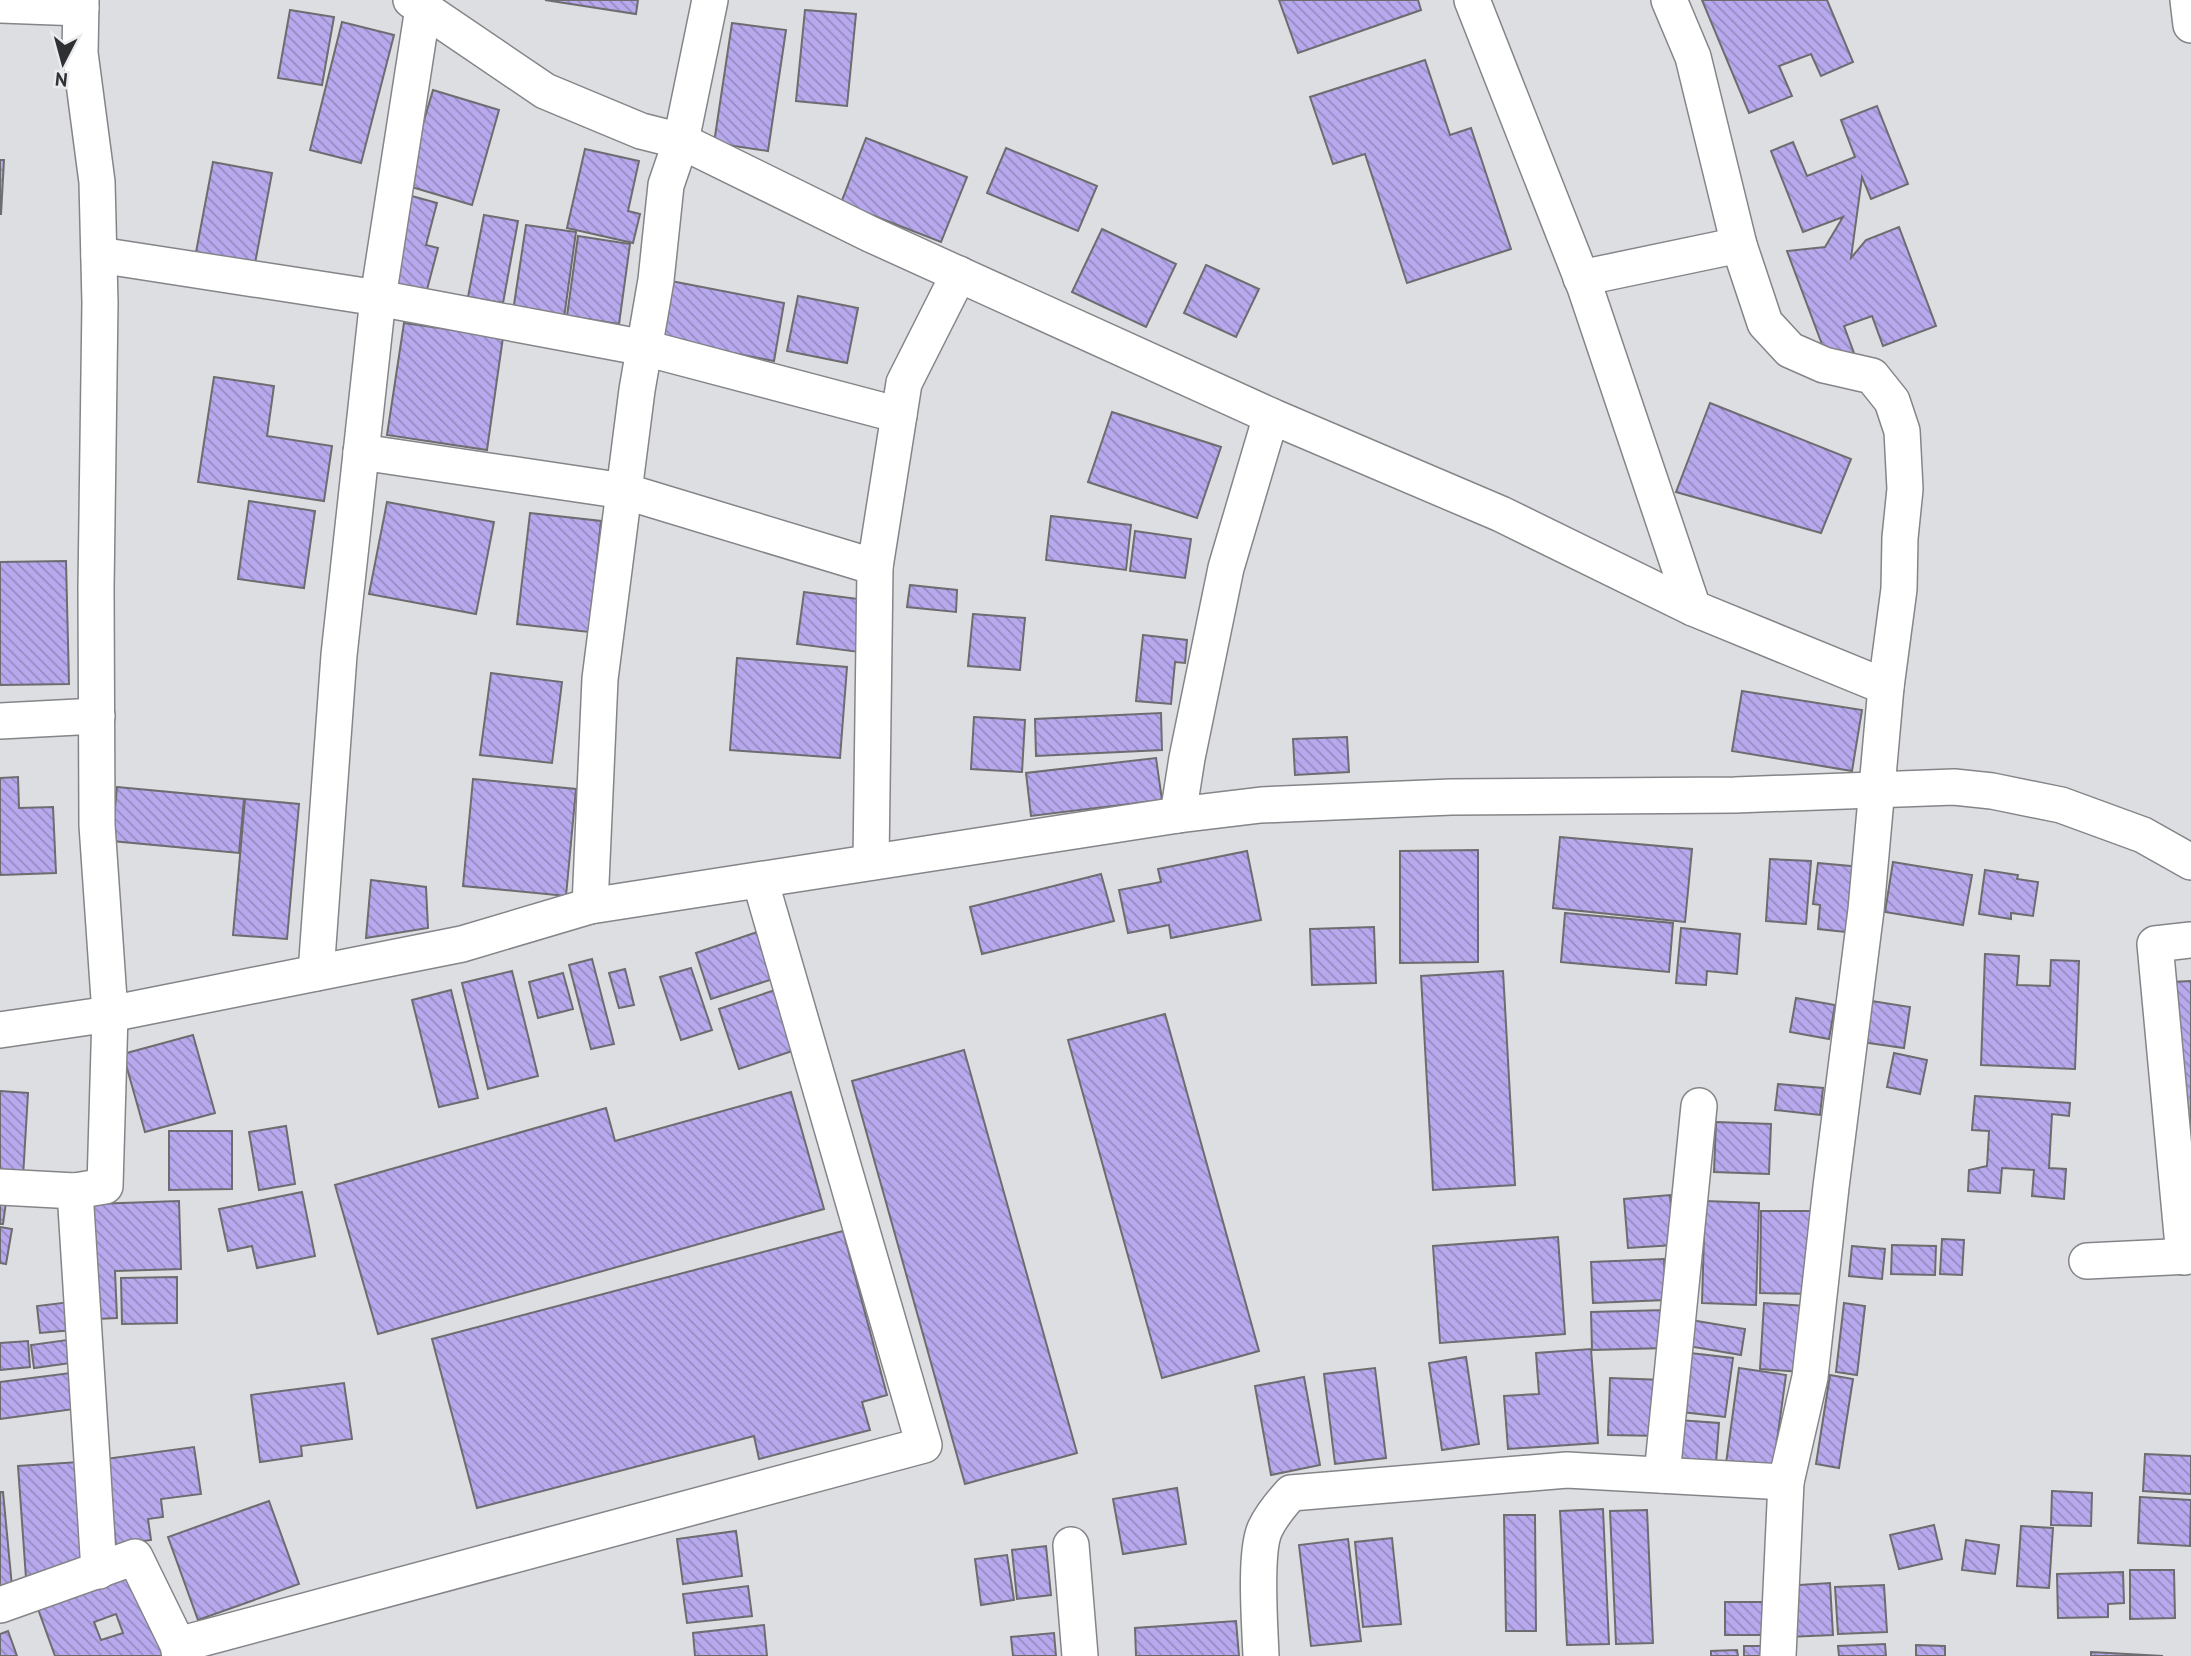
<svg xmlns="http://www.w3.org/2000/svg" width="2191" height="1656" font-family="'PT Sans',sans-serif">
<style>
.building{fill:url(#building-back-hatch);stroke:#6d6c6f;stroke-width:2;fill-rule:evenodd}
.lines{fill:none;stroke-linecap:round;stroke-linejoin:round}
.minor-casing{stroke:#848588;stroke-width:38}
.minor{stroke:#fff;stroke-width:35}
</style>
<defs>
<pattern id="building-back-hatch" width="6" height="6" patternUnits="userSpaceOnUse" patternTransform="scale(1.75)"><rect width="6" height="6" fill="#b8a9ee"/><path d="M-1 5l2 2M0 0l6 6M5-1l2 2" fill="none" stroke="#968ac1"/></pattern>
</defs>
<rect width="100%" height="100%" fill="#dddee1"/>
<!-- building -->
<g class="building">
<path d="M545,0h93l-2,14z"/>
<path d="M1279,0h139l3,10 -123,43z"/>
<path d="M1702,0h125l26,62 -32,14 -10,-22 -32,12 13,30 -43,17z"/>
<path d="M290,10l44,7 -12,68 -44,-7z"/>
<path d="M805,10l51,4 -9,92 -51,-5z"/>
<path d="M342,22l52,13 -33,128 -51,-13z"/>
<path d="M732,23l54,7 -18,121 -54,-8z"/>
<path d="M1425,60l25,75 21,-7 40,121 -104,34 -42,-129 -32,10 -23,-67z"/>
<path d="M433,90l66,20 -27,95 -67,-20z"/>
<path d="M1877,106l31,78 -37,15 -9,-22 -11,81 15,-18 33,-13 37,99 -53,20 -11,-30 -28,10 10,27 -25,10 -42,-112 38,-4 18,-30 -40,15 -32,-81 22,-9 14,34 48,-19 -14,-37z"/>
<path d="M866,138l101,39 -26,65 -100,-39z"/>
<path d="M1006,148l91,38 -19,45 -91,-38z"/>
<path d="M585,149l54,12 -11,50 12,3 -7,29 -66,-15z"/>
<path d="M0,160h4l-3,54h-1z"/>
<path d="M213,162l59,11 -19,101 -59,-11z"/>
<path d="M408,195l29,8 -11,42 12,3 -13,49 -41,-11z"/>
<path d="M484,215l34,6 -15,82 -35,-6z"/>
<path d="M526,225l50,7 -13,93 -51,-7z"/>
<path d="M1102,229l74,35 -30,63 -74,-35z"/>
<path d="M578,236l52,8 -11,80 -52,-8z"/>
<path d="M1206,265l53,24 -23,48 -52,-24z"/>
<path d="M671,281l113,22 -10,58 -114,-22z"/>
<path d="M798,296l60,12 -11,55 -60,-12z"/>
<path d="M404,323l99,14 -16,113 -100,-15z"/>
<path d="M214,377l60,9 -7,50 65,10 -8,55 -126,-19z"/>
<path d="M1710,403l141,56 -30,74 -145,-41z"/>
<path d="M1112,412l109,35 -24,71 -109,-36z"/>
<path d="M249,501l66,10 -11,77 -66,-9z"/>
<path d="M387,502l107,20 -18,92 -107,-20z"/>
<path d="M530,513l71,8 -12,111 -72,-8z"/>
<path d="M1051,516l80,9 -5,45 -80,-10z"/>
<path d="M1135,531l56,8 -6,39 -55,-7z"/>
<path d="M66,561l3,123 -69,1v-123z"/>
<path d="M910,585l47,5 -1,22 -49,-5z"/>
<path d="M804,592l62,8 -7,52 -62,-8z"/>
<path d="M973,614l52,4 -5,52 -52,-4z"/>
<path d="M1143,635l44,5 -2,23 -10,-1 -4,42 -35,-3z"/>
<path d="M737,658l110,9 -7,91 -110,-8z"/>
<path d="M491,673l71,9 -10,81 -72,-8z"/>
<path d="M1742,691l120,19 -10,61 -120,-20z"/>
<path d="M1161,713l1,37 -126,6 -1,-37z"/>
<path d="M974,717l51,3 -3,52 -51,-3z"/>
<path d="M1347,737l2,35 -54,3 -2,-36z"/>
<path d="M1156,758l6,42 -131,16 -5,-43z"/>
<path d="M18,777l1,31 34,-1 3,66 -56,2v-97z"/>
<path d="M473,779l103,10 -10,107 -103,-10z"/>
<path d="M117,787l127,12 -5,54 -127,-12z"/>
<path d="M245,799l54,5 -12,135 -54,-4z"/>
<path d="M1560,837l132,12 -7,73 -132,-14z"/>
<path d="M1478,850v112l-78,1v-112z"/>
<path d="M1247,851l14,69 -90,18 -2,-13 -41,8 -9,-43 42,-8 -3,-13z"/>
<path d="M1770,859l41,2 -5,63 -40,-3z"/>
<path d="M1893,862l79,13 -9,50 -78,-13z"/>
<path d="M1818,863l43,4 -6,66 -37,-4 2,-24 -7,-1z"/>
<path d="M1985,870l33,5 -1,4 21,3 -5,34 -22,-3v6l-32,-5z"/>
<path d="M1101,874l13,47 -132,33 -12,-47z"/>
<path d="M371,880l55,7 2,41 -62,10z"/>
<path d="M1565,913l108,10 -4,49 -108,-10z"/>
<path d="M1374,927l2,56 -64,2 -2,-56z"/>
<path d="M1681,928l59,6 -3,40 -30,-3 -1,14 -30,-2z"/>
<path d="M760,931l16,47 -65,21 -15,-46z"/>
<path d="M1985,954l34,2 -2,29 33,1 1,-26 28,1 -4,108 -94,-4z"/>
<path d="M592,959l22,85 -23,5 -22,-84z"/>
<path d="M691,968l21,62 -31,10 -21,-63z"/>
<path d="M625,969l9,36 -15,3 -10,-35z"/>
<path d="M512,971l26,105 -50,13 -26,-106z"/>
<path d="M1503,971l12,214 -82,5 -12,-214z"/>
<path d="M563,973l10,36 -35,9 -9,-36z"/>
<path d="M2191,981v231l-20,-230z"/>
<path d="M451,990l27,108 -39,9 -27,-107z"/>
<path d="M775,990l20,60 -56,19 -20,-60z"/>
<path d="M1796,998l39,7 -6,34 -39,-7z"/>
<path d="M1859,999l51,8 -6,41 -50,-7z"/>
<path d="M1165,1014l94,337 -97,27 -94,-338z"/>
<path d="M193,1035l22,78 -70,19 -22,-78z"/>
<path d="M964,1050l113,403 -112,31 -113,-403z"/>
<path d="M1894,1053l33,7 -7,34 -33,-7z"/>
<path d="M1778,1084l45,4 -3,27 -45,-5z"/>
<path d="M0,1091l28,2 -5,84 -23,-1z"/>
<path d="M791,1092l33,117 -446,125 -43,-149 271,-77 9,33z"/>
<path d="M1975,1096l95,7 -1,13 -17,-2 -3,54 17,1 -2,30 -32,-3 2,-26 -32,-2 -2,25 -32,-2 1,-21 18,-4 2,-35 -17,-1z"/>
<path d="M1716,1122l55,2 -2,50 -55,-2z"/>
<path d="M286,1126l9,58 -36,6 -10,-58z"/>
<path d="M169,1131h63v58l-63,1z"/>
<path d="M302,1192l13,64 -58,12 -5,-22 -24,5 -9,-42z"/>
<path d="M0,1194l7,1 -4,29h-3z"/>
<path d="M1670,1195l4,50 -46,3 -4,-49z"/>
<path d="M179,1201l2,68 -66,2 2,47 -20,1 -4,-115z"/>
<path d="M1705,1201l54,2 -3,102 -54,-2z"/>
<path d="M1761,1211h50v83l-51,-1z"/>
<path d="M0,1227l12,2 -6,35 -6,-1z"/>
<path d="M843,1231l44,164 -25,7 8,28 -111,29 -5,-23 -277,72 -45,-169z"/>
<path d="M1558,1237l7,97 -125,9 -7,-97z"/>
<path d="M1942,1239l22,1 -2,35 -22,-1z"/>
<path d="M1892,1245l44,1 -1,29 -44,-1z"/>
<path d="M1852,1246l33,3 -3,30 -33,-3z"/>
<path d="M1664,1259l2,41 -73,3 -2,-41z"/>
<path d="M177,1277v46l-55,1 -1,-46z"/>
<path d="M70,1302l3,28 -33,3 -3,-27z"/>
<path d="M1764,1303l41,3 -4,66 -41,-3z"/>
<path d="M1844,1303l21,3 -8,69 -21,-3z"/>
<path d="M1666,1310l1,38 -75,2 -1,-38z"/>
<path d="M1691,1320l54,9 -4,26 -53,-9z"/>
<path d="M74,1339l4,23 -44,6 -3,-23z"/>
<path d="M28,1341l2,26 -30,3v-27z"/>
<path d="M1591,1349l7,94 -90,6 -4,-53 35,-2 -3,-41z"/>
<path d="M1690,1353l43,5 -8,59 -43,-5z"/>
<path d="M1466,1357l13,87 -37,6 -13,-87z"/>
<path d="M1375,1368l11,90 -51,6 -11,-90z"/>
<path d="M1739,1368l47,7 -14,102 -47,-6z"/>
<path d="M78,1372l4,36 -82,11v-37z"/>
<path d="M1830,1375l23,4 -14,89 -23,-4z"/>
<path d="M1304,1377l16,88 -49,10 -16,-89z"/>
<path d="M1610,1378l54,2 -2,56 -54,-1z"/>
<path d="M344,1383l8,56 -51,7 1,10 -42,6 -9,-67z"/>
<path d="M1678,1420l41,3 -3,40 -40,-3z"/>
<path d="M194,1447l7,47 -40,5 2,18 -15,2 3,21 -35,5 -11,-86z"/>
<path d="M2145,1454l46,2v38l-48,-3z"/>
<path d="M79,1462l7,112 -60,4 -8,-112z"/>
<path d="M1177,1488l9,56 -63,10 -10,-55z"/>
<path d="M2052,1491l40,2 -1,33 -40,-1z"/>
<path d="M0,1492h3l10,105 -13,1z"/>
<path d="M2140,1497l51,3 -1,46 -52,-3z"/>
<path d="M269,1501l30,83 -101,36 -30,-83z"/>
<path d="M1603,1509l6,135 -42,1 -7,-134z"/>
<path d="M1647,1510l6,133 -37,1 -6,-133z"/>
<path d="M1504,1515h31l1,116h-30z"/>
<path d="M1934,1525l8,34 -43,10 -9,-34z"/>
<path d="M2021,1526l32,2 -4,60 -32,-2z"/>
<path d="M736,1531l6,45 -59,8 -6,-45z"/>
<path d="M1392,1538l9,86 -38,3 -8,-85z"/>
<path d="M1348,1539l13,102 -50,5 -12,-101z"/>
<path d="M1966,1540l33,5 -4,29 -33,-4z"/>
<path d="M1046,1546l5,49 -34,4 -5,-49z"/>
<path d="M1007,1555l7,45 -33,5 -6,-46z"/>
<path d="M140,1568l30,88h-115l-18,-50zM116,1614l7,19 -22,7 -7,-18z"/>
<path d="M2130,1570h44l1,48 -45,1z"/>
<path d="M2123,1572l1,31 -16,1v13l-50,1 -1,-44z"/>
<path d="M1830,1583l3,52 -46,2 -3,-51z"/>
<path d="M1884,1585l3,47 -49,2 -3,-47z"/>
<path d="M748,1586l4,30 -65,7 -4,-29z"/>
<rect x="1725" y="1602" width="45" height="33"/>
<path d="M1236,1621l3,35h-103l-1,-28z"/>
<path d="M764,1625l3,31h-72l-2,-23z"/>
<path d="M8,1631l9,25h-17v-22z"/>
<path d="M1054,1633l2,23h-43l-2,-19z"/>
<path d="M1885,1644l1,12h-47l-1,-10z"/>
<path d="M1916,1645l29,1v10h-29z"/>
<rect x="1744" y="1646" width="28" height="10"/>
<path d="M1737,1650l1,6h-27v-5z"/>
<path d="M2091,1652l72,4h-72z"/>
</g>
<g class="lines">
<!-- minor casing -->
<g class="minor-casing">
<g id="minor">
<path d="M81,0l-1,53 17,129 3,121 -4,285 1,237 13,189 -5,172 -30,5 24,380"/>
<path d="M411,0l134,91 96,40 40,10 189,93 401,182 -45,152 -39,190 -9,57"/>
<path d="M1472,0l113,287 108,321 193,79"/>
<path d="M2188,0l3,25"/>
<path d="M0,5l81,3"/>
<path d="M99,255l279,43 267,50 254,67"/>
<path d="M1581,278l158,-33"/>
<path d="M1271,416l230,98 192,94"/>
<path d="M361,452l263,39 251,76"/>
<path d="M0,721l97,-5"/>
<path d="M871,862l4,-295 29,-184 55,-109"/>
<path d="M590,906l10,-227 37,-289 19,-110 10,-95 15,-44 29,-141"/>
<path d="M316,973l23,-318 39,-357 45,-290"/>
<path d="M0,1030l110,-16 352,-70 128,-38 588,-91 83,-10 190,-8 284,-2 219,-8 38,4 69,14 82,30 48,27"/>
<path d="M0,1187l75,4"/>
<path d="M2184,1257l-29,-313 36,-4"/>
<path d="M2087,1261l104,-5"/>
<path d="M1662,1475l37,-369"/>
<path d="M1071,1545l9,111"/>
<path d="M0,1605l135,-48 43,88 2,11"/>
<path d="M178,1645l746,-200 -164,-565"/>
<path d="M1261,1656c-1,-29 -7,-103 4,-127 6,-13 16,-25 26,-36l276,-23 219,12 24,-105 21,-190 35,-277 20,-223 13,-98 1,-51 5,-49 -3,-58 -10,-30 -20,-25 -48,-11 -34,-15 -25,-27 -26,-78 -46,-188 -24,-57"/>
<path d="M1778,1656l8,-174"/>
</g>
</g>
<!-- minor -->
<use href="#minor" class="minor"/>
</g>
<!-- north arrow -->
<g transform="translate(63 63) rotate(186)" stroke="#eaebee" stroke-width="5" paint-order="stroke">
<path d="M0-5L12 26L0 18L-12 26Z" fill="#2f3031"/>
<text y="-10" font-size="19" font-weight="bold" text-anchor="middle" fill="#2f3031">N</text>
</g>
</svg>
